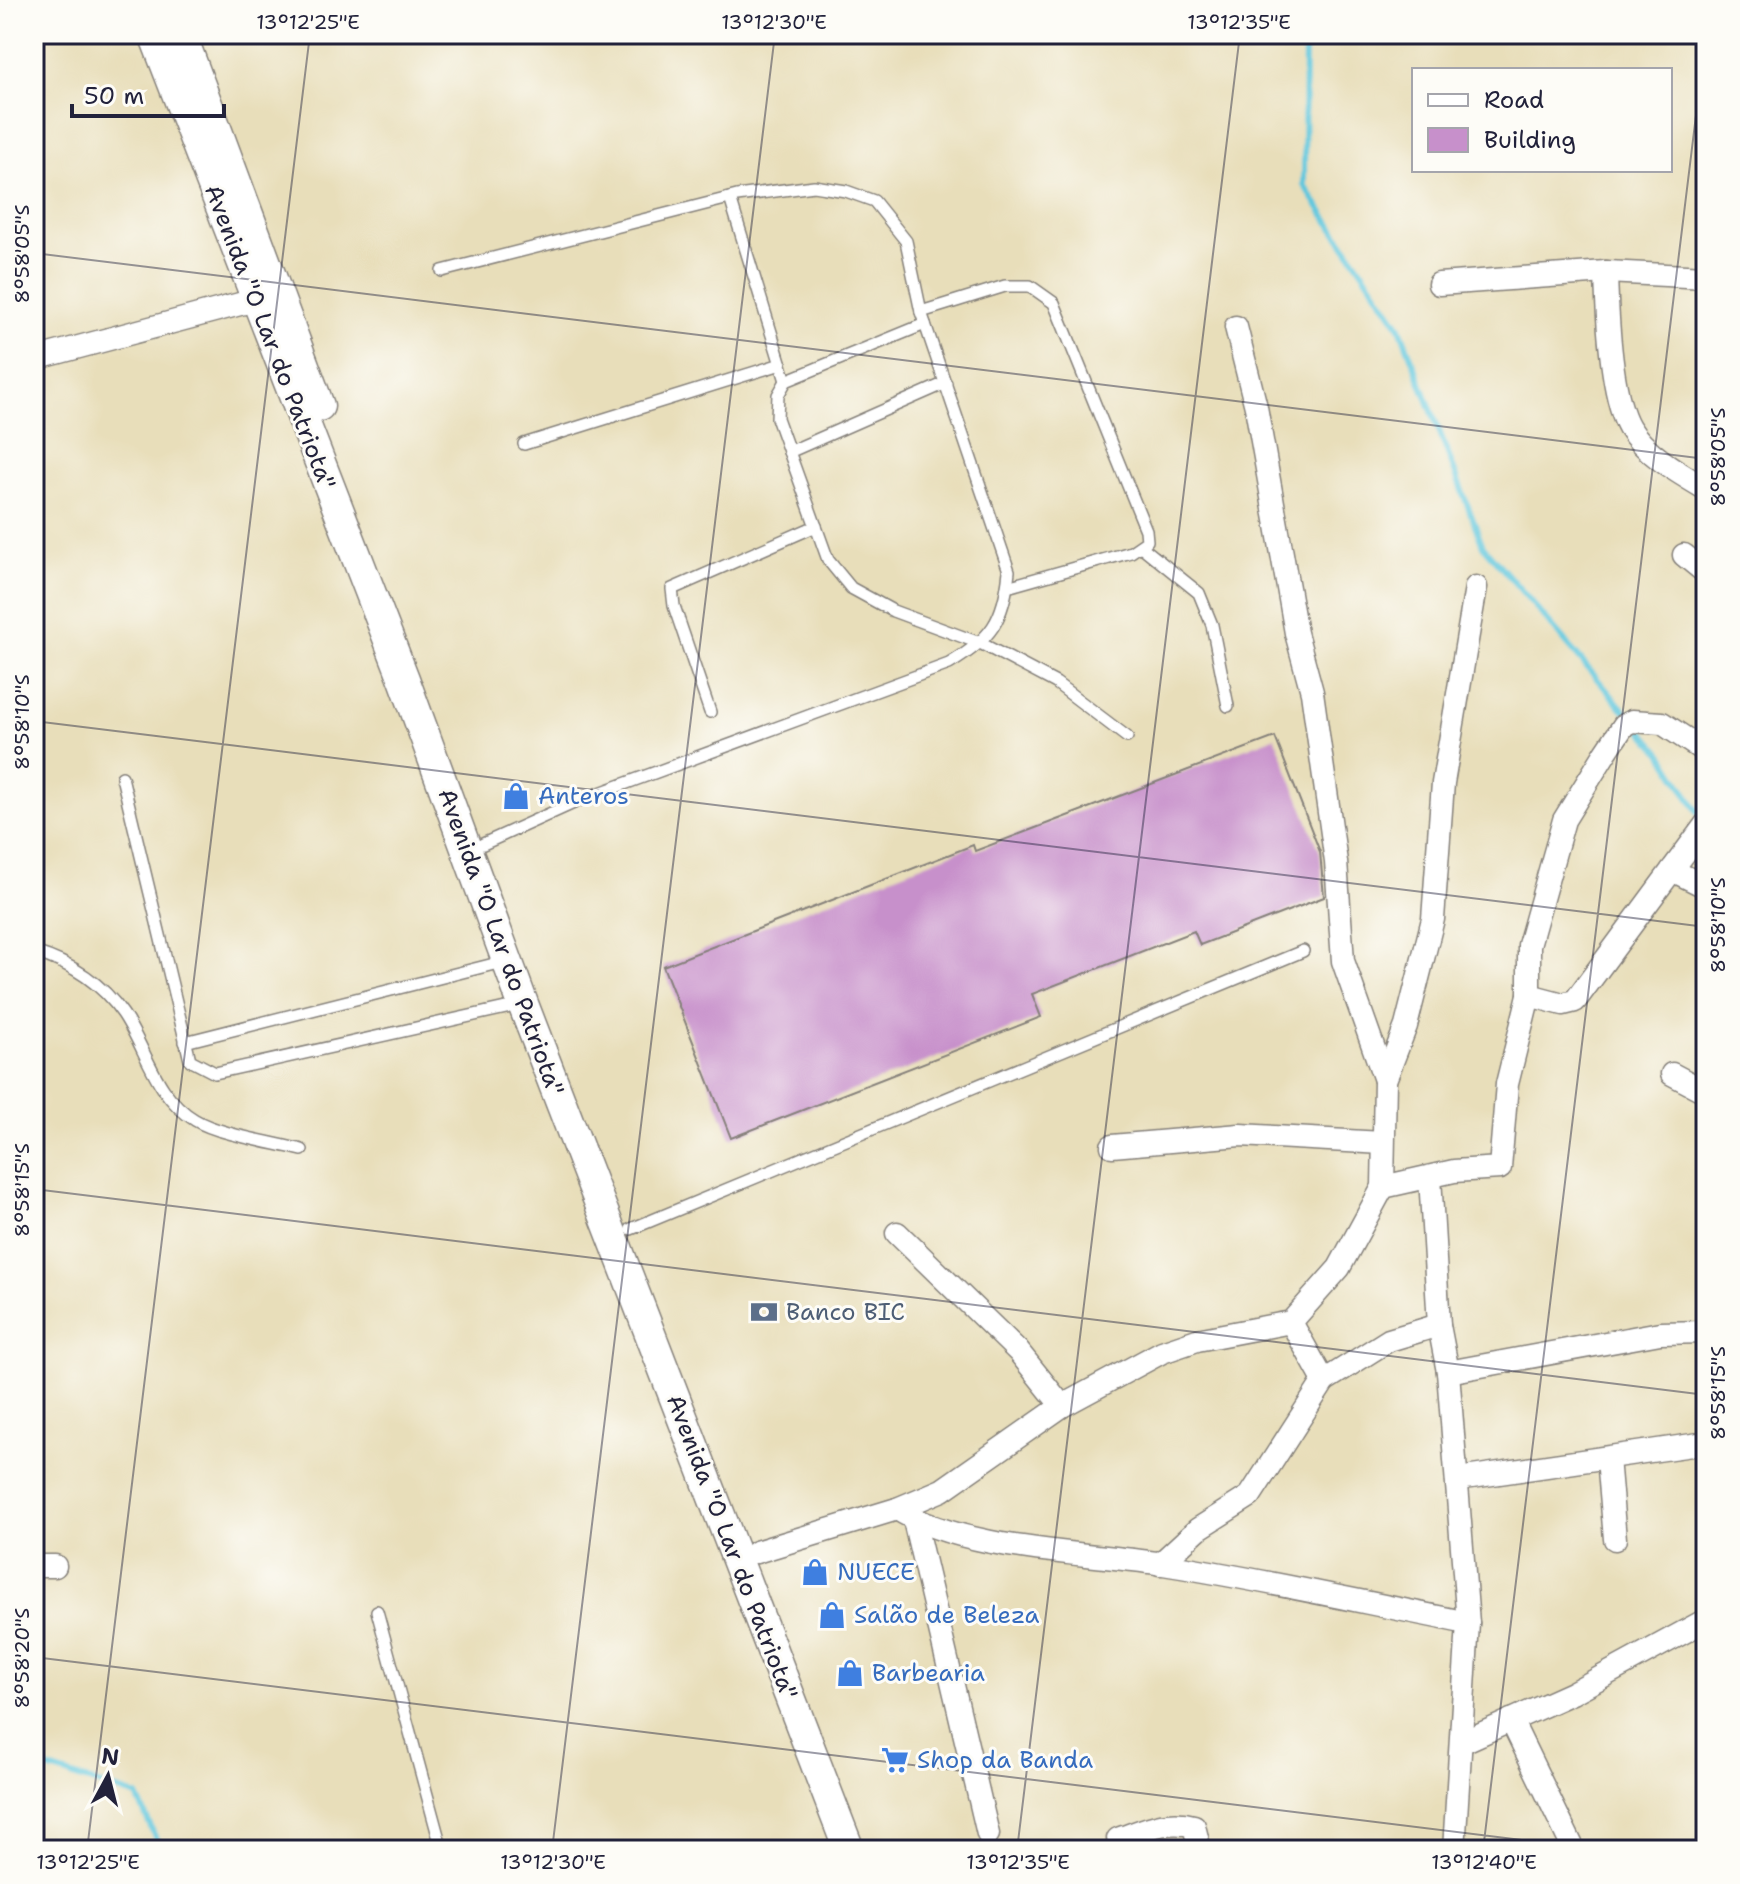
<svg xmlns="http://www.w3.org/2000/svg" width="1740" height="1884" font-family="'Shantell Sans',sans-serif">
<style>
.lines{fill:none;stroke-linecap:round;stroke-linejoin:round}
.stream{stroke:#60c7dd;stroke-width:6}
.building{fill:#c790cb}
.lane-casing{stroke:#85807a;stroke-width:14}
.street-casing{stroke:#85807a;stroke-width:25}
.secondary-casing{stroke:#85807a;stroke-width:33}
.lane{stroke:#fff;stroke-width:11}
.street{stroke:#fff;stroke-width:22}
.secondary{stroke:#fff;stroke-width:30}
.ticks{fill:none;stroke:#22223b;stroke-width:2;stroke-opacity:0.45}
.labels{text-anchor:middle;stroke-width:6;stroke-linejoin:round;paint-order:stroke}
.street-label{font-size:24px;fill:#22223b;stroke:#fdfcf7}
.shop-label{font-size:24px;fill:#366cbe;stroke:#fdfcf7;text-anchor:start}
.service-label{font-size:24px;fill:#4e5e75;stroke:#fdfcf7;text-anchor:start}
.neatline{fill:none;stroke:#22223b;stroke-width:3}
.ticks-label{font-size:20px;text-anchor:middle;fill:#22223b}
</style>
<rect width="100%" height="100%" fill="#fdfcf7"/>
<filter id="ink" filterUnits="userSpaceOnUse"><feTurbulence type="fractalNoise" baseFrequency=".0125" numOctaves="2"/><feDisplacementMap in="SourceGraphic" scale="16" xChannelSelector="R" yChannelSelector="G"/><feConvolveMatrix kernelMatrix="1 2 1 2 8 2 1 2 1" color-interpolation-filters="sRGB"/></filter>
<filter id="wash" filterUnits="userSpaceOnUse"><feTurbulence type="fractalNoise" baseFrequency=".006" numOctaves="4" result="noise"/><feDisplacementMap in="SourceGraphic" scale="32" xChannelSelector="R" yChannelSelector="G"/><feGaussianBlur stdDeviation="1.8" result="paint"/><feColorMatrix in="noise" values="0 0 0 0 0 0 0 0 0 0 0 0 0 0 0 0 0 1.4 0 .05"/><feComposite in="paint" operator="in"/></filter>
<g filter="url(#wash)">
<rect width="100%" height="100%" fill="#e8deba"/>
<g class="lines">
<!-- stream -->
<g class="stream">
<path d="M1305,34l-1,151 95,140 84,221 146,170"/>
<path d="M1639,727l24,28 40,65"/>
<path d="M34,1764l103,32 24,54"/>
</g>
</g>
<g id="blocks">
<!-- building -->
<path class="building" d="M1275,737l45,115 4,45 -124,48 -6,-14 -162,63 9,23 -310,121 -68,-172 310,-121 2,6z"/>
</g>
</g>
<g filter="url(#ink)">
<use href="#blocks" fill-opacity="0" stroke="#85807a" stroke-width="2"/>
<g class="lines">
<!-- lane casing -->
<g class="lane-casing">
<g id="lane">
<path d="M730,198l56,183"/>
<path d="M442,271l295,-75 77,-10 32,5 28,10 32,40 15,71 88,259c-5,50 -18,68 -60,93l-371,137 -95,43"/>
<path d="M921,312l84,-26h25l24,17 92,227 1,11 -16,11 -124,35"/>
<path d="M925,324l-139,57 -8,14 -1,23 51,142 23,28 42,23 89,33 74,39 71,54"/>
<path d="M524,444l257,-80"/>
<path d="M789,452l157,-69"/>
<path d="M1142,547l57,46 13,32 16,81"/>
<path d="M710,712l-36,-106 -2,-17 144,-63"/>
<path d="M122,777l68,283 25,13 304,-68"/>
<path d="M34,952c37,11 67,30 89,62 24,36 32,82 72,106 22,14 80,23 107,30"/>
<path d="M185,1042l321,-81"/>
<path d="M631,1229l672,-278"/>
<path d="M377,1611l65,239"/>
</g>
</g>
<!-- street casing -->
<g class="street-casing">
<g id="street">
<path d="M1606,272c1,39 4,122 23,155 16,27 50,46 77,62"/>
<path d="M1439,284l167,-12 100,5"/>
<path d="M1236,327l20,80 40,226 16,59 24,170 7,99 42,119"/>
<path d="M34,359l221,-59"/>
<path d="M1684,555l22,18"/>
<path d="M1672,870l34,17"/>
<path d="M1529,995l34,9 12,-3 131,-177"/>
<path d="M1672,1074l34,18"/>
<path d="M1112,1146l128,-11 143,8"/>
<path d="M1430,1177l9,148 9,47 20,251 -14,227"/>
<path d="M1383,1187l71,-16 46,-3 7,-84 22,-89v-50l35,-125 42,-68 18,-27 8,-4 30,2 44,29"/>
<path d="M897,1233l121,118 44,55"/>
<path d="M1291,1322l33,59"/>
<path d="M1448,1372l212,-39 46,-1"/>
<path d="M1608,1458l7,81"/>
<path d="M1458,1479l248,-36"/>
<path d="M897,1509c64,41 184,43 260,54 104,16 208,40 311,60"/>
<path d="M914,1520l74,314"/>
<path d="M756,1552l141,-43 45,-19 120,-84 100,-54 35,-12 94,-18 48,-54 44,-81 2,-107 21,-54 27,-107 10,-136 33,-196"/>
<path d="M1160,1564l38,-35 52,-33 74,-115 65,-41 50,-15"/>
<path d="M34,1566h21"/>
<path d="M1511,1720l63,130"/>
<path d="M1463,1742l109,-49 134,-73"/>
<path d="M1118,1839c26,-9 49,-21 76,-13l6,24"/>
</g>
</g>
<!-- secondary casing -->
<g class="secondary-casing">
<g id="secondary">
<path d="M154,34l250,645 119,325 326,846"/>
<path d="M181,34l138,372"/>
</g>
</g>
<!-- lane -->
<use href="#lane" class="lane"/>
<!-- street -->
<use href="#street" class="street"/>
<!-- secondary -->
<use href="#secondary" class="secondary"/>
</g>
</g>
<!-- ticks -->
<path class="ticks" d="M34,253l1672,206M34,721l1672,206M34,1189l1672,206M34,1657l1570,193M87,1850l223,-1816M552,1850l223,-1816M1017,1850l223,-1816M1483,1850l223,-1816"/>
<!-- icons -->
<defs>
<g id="shop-bare" transform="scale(2.16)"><path d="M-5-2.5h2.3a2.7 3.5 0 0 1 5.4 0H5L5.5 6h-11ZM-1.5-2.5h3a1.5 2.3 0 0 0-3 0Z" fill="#3f7fe0" stroke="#fdfcf7" stroke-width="2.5" paint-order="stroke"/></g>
<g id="bank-bare" transform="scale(2.16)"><path d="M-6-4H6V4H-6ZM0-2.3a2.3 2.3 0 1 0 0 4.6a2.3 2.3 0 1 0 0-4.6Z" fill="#5c6f8a" stroke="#fdfcf7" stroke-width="2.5" paint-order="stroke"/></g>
<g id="supermarket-bare" transform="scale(2.16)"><path d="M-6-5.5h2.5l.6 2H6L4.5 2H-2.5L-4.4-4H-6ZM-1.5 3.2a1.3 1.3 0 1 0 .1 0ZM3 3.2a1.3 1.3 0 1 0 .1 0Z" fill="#3f7fe0" stroke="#fdfcf7" stroke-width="2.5" paint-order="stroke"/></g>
</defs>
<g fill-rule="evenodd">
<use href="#shop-bare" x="516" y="796"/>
<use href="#bank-bare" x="764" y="1312"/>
<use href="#shop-bare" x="815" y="1572"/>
<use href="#shop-bare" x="832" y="1615"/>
<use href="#shop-bare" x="850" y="1673"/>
<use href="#supermarket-bare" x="895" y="1760"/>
</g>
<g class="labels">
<!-- street labels -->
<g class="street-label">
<text transform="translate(270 337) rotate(69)" y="8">Avenida "O Lar do Patriota"</text>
<text transform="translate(501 942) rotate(70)" y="8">Avenida "O Lar do Patriota"</text>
<text transform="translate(732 1547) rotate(69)" y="8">Avenida "O Lar do Patriota"</text>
</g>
<!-- shop labels -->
<g class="shop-label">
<text x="538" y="804">Anteros</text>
<text x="837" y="1580">NUECE</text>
<text x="854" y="1623">Salão de Beleza</text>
<text x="872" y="1681">Barbearia</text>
<text x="917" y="1768">Shop da Banda</text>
</g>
<!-- service labels -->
<g class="service-label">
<text x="786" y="1320">Banco BIC</text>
</g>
</g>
<!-- margin -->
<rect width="1740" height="1884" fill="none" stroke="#fdfcf7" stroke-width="88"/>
<!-- legend -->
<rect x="1412" y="68" width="260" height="104" fill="#fdfcf7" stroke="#a5a5ac" stroke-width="2"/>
<rect x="1428" y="94" width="40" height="12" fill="#ffffff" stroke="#a5a5ac" stroke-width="2"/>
<text x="1484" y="108" font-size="24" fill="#22223b">Road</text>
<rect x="1428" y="128" width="40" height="24" fill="#c790cb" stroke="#a5a5ac" stroke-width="2"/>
<text x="1484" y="148" font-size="24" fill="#22223b">Building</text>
<!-- north arrow -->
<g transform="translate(108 1776) rotate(7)" stroke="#fdfcf7" stroke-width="6" paint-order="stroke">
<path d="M0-6L14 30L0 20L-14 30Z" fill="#22223b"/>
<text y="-12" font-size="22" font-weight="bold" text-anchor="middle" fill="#22223b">N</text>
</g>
<!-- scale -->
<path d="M72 104v12h152v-12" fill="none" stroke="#22223b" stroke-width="4"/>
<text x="84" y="104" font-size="24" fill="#22223b" stroke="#fdfcf7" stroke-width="6" paint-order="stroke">50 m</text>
<rect x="44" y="44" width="1652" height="1796" class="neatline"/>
<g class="ticks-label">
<text x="308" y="29">13°12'25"E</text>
<text x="774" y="29">13°12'30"E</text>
<text x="1239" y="29">13°12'35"E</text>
<text transform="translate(22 254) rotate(-90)" y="7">8°58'05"S</text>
<text transform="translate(1718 457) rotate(-90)" y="7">8°58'05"S</text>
<text transform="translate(22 722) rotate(-90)" y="7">8°58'10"S</text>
<text transform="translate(1718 925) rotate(-90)" y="7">8°58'10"S</text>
<text transform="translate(22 1190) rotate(-90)" y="7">8°58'15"S</text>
<text transform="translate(1718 1393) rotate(-90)" y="7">8°58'15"S</text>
<text transform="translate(22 1658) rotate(-90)" y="7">8°58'20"S</text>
<text x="88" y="1869">13°12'25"E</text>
<text x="553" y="1869">13°12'30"E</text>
<text x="1018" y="1869">13°12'35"E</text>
<text x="1484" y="1869">13°12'40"E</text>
</g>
</svg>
